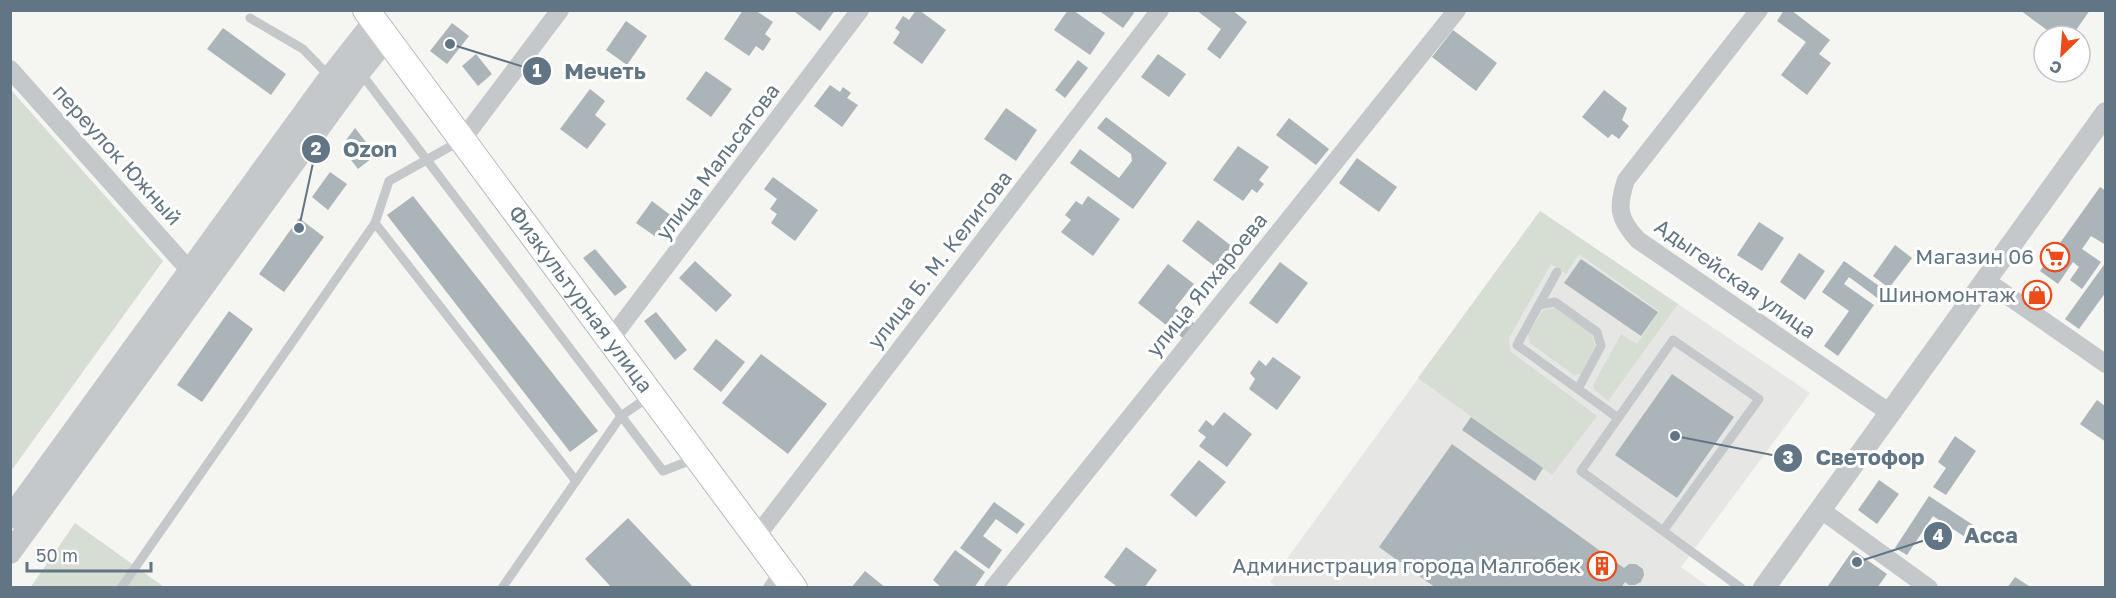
<svg xmlns="http://www.w3.org/2000/svg" width="2116" height="598" font-family="'Golos Text',sans-serif">
<style>
.built{fill:#e6e7e5}
.green{fill:#d6ddd2}
.building{fill:#abb4b9}
.lines{fill:none;stroke-linecap:round;stroke-linejoin:round}
.secondary-casing{stroke:#b4babe;stroke-width:28}
.service{stroke:#c4c8cb;stroke-width:9}
.minor{stroke:#c4c8cb;stroke-width:18}
.tertiary{stroke:#c4c8cb;stroke-width:22}
.secondary{stroke:#fff;stroke-width:26}
.labels{text-anchor:middle;stroke-width:6;stroke-linejoin:round;paint-order:stroke}
.street-label{font-size:21px;fill:#627584;stroke:#fff}
.poi-label{font-size:21px;fill:#627584;stroke:#fff;text-anchor:end}
.leader{fill:none;stroke:#627584;stroke-width:2}
.callout-dot{fill:#627584;stroke:#fff;stroke-width:2}
.mark-label{font-size:18px;text-anchor:middle;font-weight:bold;fill:#fff}
.callout-label{font-size:22px;text-anchor:middle;font-weight:bold;fill:#627584;stroke:#fff;stroke-width:6;stroke-linejoin:round;paint-order:stroke}
</style>
<rect width="100%" height="100%" fill="#f5f5f1"/>
<!-- built -->
<path class="built" d="M1540,211l270,182 -129,174 26,19 -2,1 -427,1 -8,-6z"/>
<!-- green -->
<g class="green">
<path d="M11,90l152,171 -152,210z"/>
<path d="M1540,211l138,93 -70,97 -14,-12 -1,-4 28,-51 16,10 22,-33 -80,-57 -13,20 -15,-10 -42,74 1,13 87,65 -45,59 -134,-97z"/>
<path d="M1556,308l36,25 3,14 -14,27 -7,1 -44,-32 -2,-9 15,-24z"/>
<path d="M75,523l89,64 -134,1z"/>
</g>
<!-- building -->
<g class="building">
<path d="M743,10h12l18,12 -8,12 6,5 -8,12 -7,-5 -7,10 -25,-17z"/>
<path d="M796,10h39l-15,21 -25,-19z"/>
<path d="M916,10h3l27,20 -24,34 -29,-21 7,-11 -5,-4 8,-12 6,4z"/>
<path d="M1068,10h5l32,23 -15,22 -36,-25z"/>
<path d="M1098,10h33l3,3 -11,15z"/>
<path d="M1196,10h36l15,12 -27,37 -13,-10 14,-20z"/>
<path d="M1784,10h7l39,30 -11,14 12,9 -24,32 -26,-20 25,-33 -29,-21z"/>
<path d="M2020,10h70l-18,26h-17z"/>
<path d="M626,21l21,15 -20,29 -21,-15z"/>
<path d="M452,23l17,13 -22,28 -17,-13z"/>
<path d="M223,28l63,46 -15,21 -64,-46z"/>
<path d="M1453,30l44,33 -21,28 -44,-34z"/>
<path d="M476,54l16,20 -14,12 -16,-20z"/>
<path d="M1158,54l28,20 -17,23 -28,-20z"/>
<path d="M1078,60l10,8 -23,30 -10,-8z"/>
<path d="M706,71l26,18 -21,28 -25,-18z"/>
<path d="M830,85l10,7 3,-5 8,6 -4,5 11,7 -16,22 -28,-21z"/>
<path d="M590,89l15,12 -10,14 11,9 -19,25 -27,-20z"/>
<path d="M1604,90l23,18 -5,12 7,6 -10,13 -7,-5 -4,4 -26,-21z"/>
<path d="M1006,108l31,22 -21,31 -32,-22z"/>
<path d="M1106,117l61,46 -34,46 -63,-46 10,-14 39,29 13,-17 -1,-7 -34,-26z"/>
<path d="M1289,118l40,31 -13,16 -40,-30z"/>
<path d="M355,128l21,27 -18,14 -17,-22z"/>
<path d="M1238,146l31,21 -10,13 5,4 -7,9 -5,-4 -9,12 -30,-21z"/>
<path d="M1357,158l40,29 -18,25 -40,-29z"/>
<path d="M330,172l17,12 -19,26 -16,-13z"/>
<path d="M773,177l45,33 -23,31 -24,-18 6,-9 -7,-5 7,-10 -13,-10z"/>
<path d="M2100,187l6,4v54l-15,-9 -9,13 19,13 -19,27 -12,-9 9,-13 -6,-5 -15,22 -18,-13z"/>
<path d="M413,196l185,235 -28,21 -183,-237z"/>
<path d="M1088,196l32,23 -27,37 -32,-24 10,-12 -6,-5 11,-14 6,4z"/>
<path d="M652,201l21,16 -17,20 -20,-14z"/>
<path d="M299,218l25,19 -40,55 -25,-18z"/>
<path d="M1198,220l40,31 -16,21 -40,-31z"/>
<path d="M1759,222l25,16 -22,33 -25,-16z"/>
<path d="M1895,245l17,13 -23,30 -16,-12z"/>
<path d="M595,249l32,38 -12,9 -32,-38z"/>
<path d="M1799,253l26,18 -20,29 -25,-18z"/>
<path d="M1581,259l77,53 -17,24 -77,-53z"/>
<path d="M695,261l37,34 -16,17 -37,-34z"/>
<path d="M1844,261l42,30 -6,9 -31,-23 -5,7 30,21 -36,51 -14,-10 25,-35 -27,-19z"/>
<path d="M1280,262l28,21 -31,41 -28,-21z"/>
<path d="M2106,262v30l-27,37 -14,-10z"/>
<path d="M1168,264l26,20 -19,24 20,16 -11,15 -46,-36z"/>
<path d="M2033,282l18,12 -11,15 -18,-12z"/>
<path d="M229,311l24,18 -51,73 -25,-17z"/>
<path d="M656,312l31,38 -12,10 -31,-39z"/>
<path d="M716,339l29,23 -24,30 -28,-23z"/>
<path d="M761,354l66,50 -39,50 -66,-51z"/>
<path d="M1273,357l28,20 -24,33 -28,-21 6,-10 -5,-6 9,-13 7,6z"/>
<path d="M1672,374l62,43 -57,81 -62,-43z"/>
<path d="M2097,400l9,7v35l-26,-18z"/>
<path d="M1224,412l28,22 -25,33 -28,-21 7,-9 -8,-6 8,-11 7,6z"/>
<path d="M1471,417l72,51 -8,13 -73,-51z"/>
<path d="M1955,436l21,15 -30,44 -13,-8 13,-19 -8,-6z"/>
<path d="M1452,444l172,124 5,-4h7l7,5 1,6 -3,7 -6,3h-6l-4,-3 -4,6h-185l-57,-41z"/>
<path d="M1199,460l27,22 -30,35 -26,-22z"/>
<path d="M1879,480l20,14 -22,30 -19,-14z"/>
<path d="M1929,496l44,29 -8,12 -32,-21 -26,39 -12,-7z"/>
<path d="M994,502l31,22 -8,10 -21,-15 -13,17 19,14 -13,19 -29,-21z"/>
<path d="M628,518l66,70h-82l-27,-29z"/>
<path d="M1126,547l31,23 -13,18h-25l-15,-11z"/>
<path d="M955,550l30,22 -11,16h-32l-9,-8z"/>
<path d="M1853,550l34,24 -10,14h-46l-3,-2z"/>
<path d="M865,571l21,17h-35z"/>
<path d="M2015,577l17,11h-25z"/>
</g>
<g class="lines">
<!-- secondary casing -->
<g class="secondary-casing">
<g id="secondary">
<path id="s1" d="M366,10l428,578"/>
</g>
</g>
<!-- service -->
<g class="service">
<path d="M250,18l53,31 27,28"/>
<path d="M360,72l303,399 34,-13"/>
<path d="M375,223l201,258"/>
<path d="M1557,272l-40,73 101,73"/>
<path d="M1539,305l16,-3 42,30 4,14 -23,43"/>
<path d="M1663,531l96,-132 -86,-59 -92,131 160,117"/>
<path d="M121,588l254,-365 14,-42 71,-40"/>
<path d="M502,588l119,-172 29,-20"/>
<path d="M767,588l12,-18"/>
</g>
<!-- minor -->
<g class="minor">
<path d="M1759,10l-133,170c-9,27 -8,39 12,60l252,173"/>
<path d="M10,69l180,202"/>
<path d="M462,140l98,-130"/>
<path d="M1985,280l121,84"/>
<path d="M610,340l250,-330"/>
<path d="M1821,510l108,78"/>
<path d="M756,537l404,-527"/>
<path d="M993,588l464,-578"/>
</g>
<!-- tertiary -->
<g class="tertiary">
<path d="M10,518l316,-436 48,-61"/>
<path d="M10,553l350,-481 27,-34"/>
<path d="M1764,588l342,-475"/>
</g>
<!-- secondary -->
<use href="#secondary" class="secondary"/>
</g>
<!-- icons -->
<defs>
<g id="supermarket-ring" transform="scale(1.5)"><circle r="9.5" fill="#fff" stroke="#ec4b1a" stroke-width="1.5"/><path d="M-6-5.5h2.5l.6 2H6L4.5 2H-2.5L-4.4-4H-6ZM-1.5 3.2a1.3 1.3 0 1 0 .1 0ZM3 3.2a1.3 1.3 0 1 0 .1 0Z" fill="#ec4b1a"/></g>
<g id="shop-ring" transform="scale(1.5)"><circle r="9.5" fill="#fff" stroke="#ec4b1a" stroke-width="1.5"/><path d="M-5-2.5h2.3a2.7 3.5 0 0 1 5.4 0H5L5.5 6h-11ZM-1.5-2.5h3a1.5 2.3 0 0 0-3 0Z" fill="#ec4b1a"/></g>
<g id="building-ring" transform="scale(1.5)"><circle r="9.5" fill="#fff" stroke="#ec4b1a" stroke-width="1.5"/><path d="M-4-6H4V6H1V3H-1V6H-4ZM-2.5-4.3h1.7v1.8h-1.7ZM.8-4.3h1.7v1.8H.8ZM-2.5-1h1.7V.8h-1.7ZM.8-1h1.7V.8H.8Z" fill="#ec4b1a"/></g>
</defs>
<g fill-rule="evenodd">
<use href="#supermarket-ring" x="2055" y="257"/>
<use href="#shop-ring" x="2037" y="295"/>
<use href="#building-ring" x="1602" y="566"/>
</g>
<g class="labels">
<!-- street labels -->
<g class="street-label">
<text transform="translate(117 155) rotate(48)" y="7">переулок Южный</text>
<text transform="translate(718 162) rotate(-53)" y="7">улица Мальсагова</text>
<text transform="translate(940 260) rotate(-52)" y="7">улица Б. М. Келигова</text>
<text transform="translate(1735 279) rotate(35)" y="7">Адыгейская улица</text>
<text transform="translate(1207 285) rotate(-51)" y="7">улица Ялхароева</text>
<text dy="7" stroke="none"><textPath href="#s1" startOffset="360">Физкультурная улица</textPath></text>
</g>
<!-- poi labels -->
<g class="poi-label">
<text x="2034" y="264">Магазин 06</text>
<text x="2016" y="302">Шиномонтаж</text>
<text x="1581" y="573">Администрация города Малгобек</text>
</g>
</g>
<!-- callouts -->
<path class="leader" d="M450 44L537 71M299 228L316 149M1675 436L1788 458M1857 562L1938 536"/>
<g class="callout-dot">
<circle cx="450" cy="44" r="6"/>
<circle cx="299" cy="228" r="6"/>
<circle cx="1675" cy="436" r="6"/>
<circle cx="1857" cy="562" r="6"/>
<circle cx="537" cy="71" r="15"/>
<circle cx="316" cy="149" r="15"/>
<circle cx="1788" cy="458" r="15"/>
<circle cx="1938" cy="536" r="15"/>
</g>
<g class="mark-label">
<text x="537" y="77">1</text>
<text x="316" y="155">2</text>
<text x="1788" y="464">3</text>
<text x="1938" y="542">4</text>
</g>
<g class="callout-label">
<text x="605" y="79">Мечеть</text>
<text x="370" y="157">Ozon</text>
<text x="1870" y="465">Светофор</text>
<text x="1991" y="543">Асса</text>
</g>
<!-- border -->
<rect width="2116" height="598" fill="none" stroke="#627584" stroke-width="24"/>
<!-- north arrow -->
<g transform="translate(2062 54) rotate(205)"><circle r="28" fill="#ffffff" stroke="#c0c8ce" stroke-width="1.5"/>
<path d="M0-4.5L10 22L0 15L-10 22Z" fill="#ec4b1a"/>
<text y="-9" font-size="16" font-weight="bold" text-anchor="middle" fill="#627584">С</text>
</g>
<!-- scale -->
<path d="M27 562v9h124v-9" fill="none" stroke="#627584" stroke-width="3"/>
<text x="36" y="562" font-size="18" fill="#627584" stroke="#ffffff" stroke-width="4.5" paint-order="stroke">50 m</text>
</svg>
